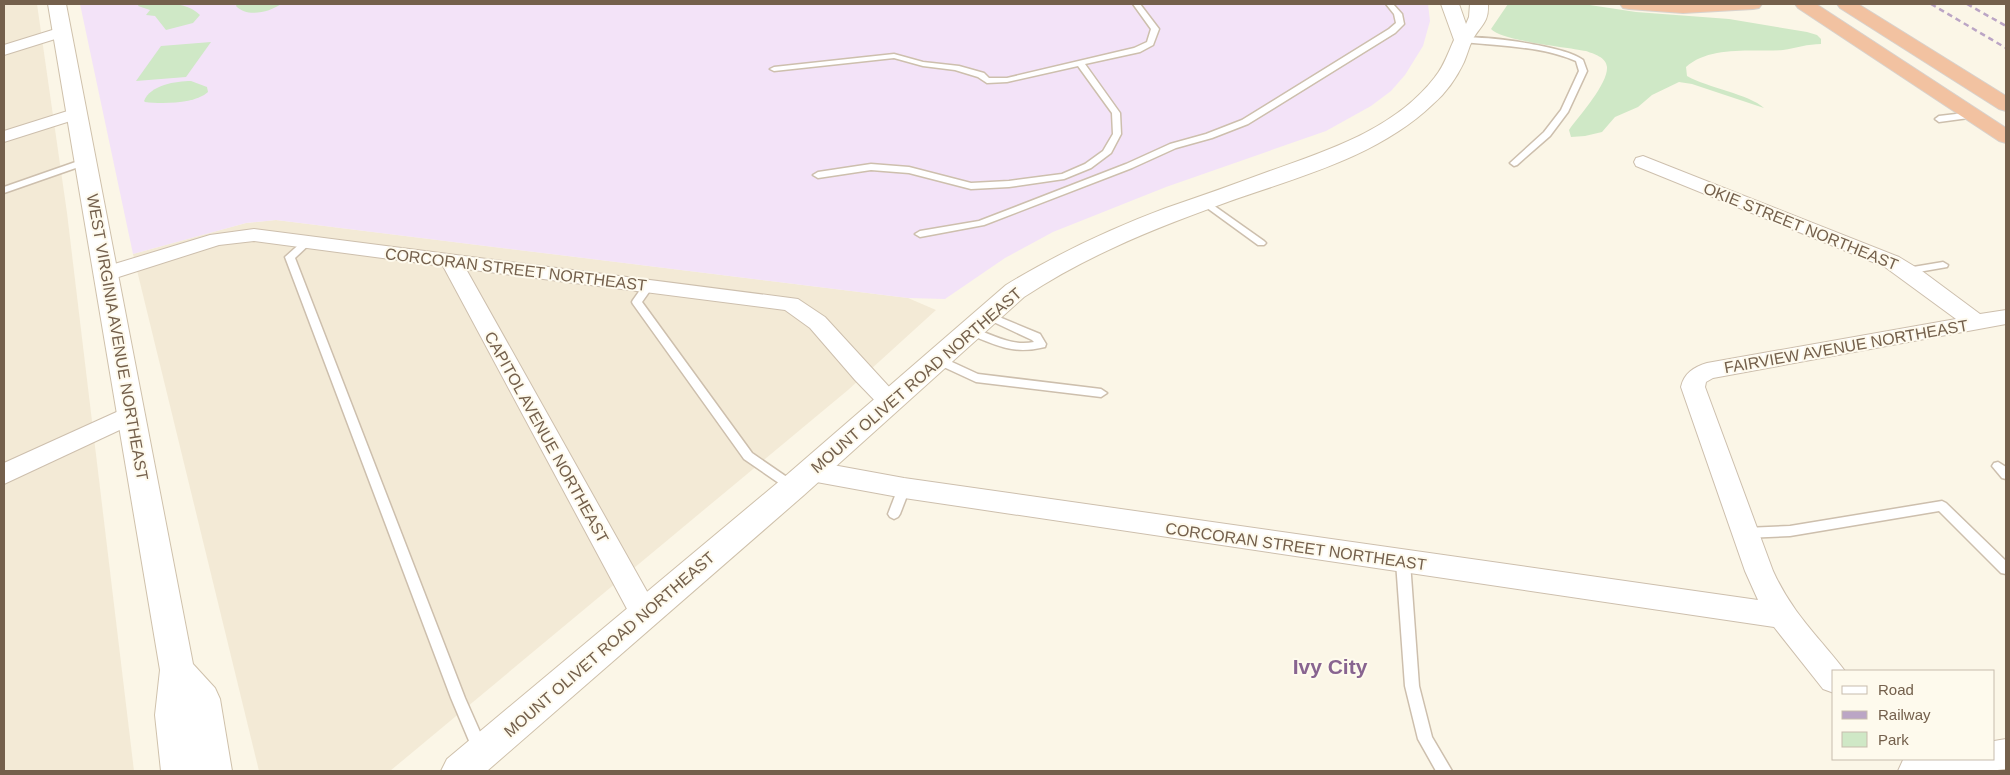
<svg xmlns="http://www.w3.org/2000/svg" width="2010" height="775" font-family="Arial,sans-serif">
<style>
.residential{fill:#f3ead6}
.education{fill:#f3e3f8}
.green{fill:#cfe8c6}
.lines{fill:none;stroke-linecap:round;stroke-linejoin:round}
.lane-casing{stroke:#cdbfad;stroke-width:3}
.street-casing{stroke:#cdbfad;stroke-width:2}
.secondary-casing{stroke:#cfc1ab;stroke-width:2}
.highway-casing{stroke:#d8d2cd;stroke-width:2}
.lane{fill:#fff;fill-rule:evenodd}
.street{fill:#fff;fill-rule:evenodd}
.secondary{fill:#fff;fill-rule:evenodd}
.highway{fill:#f2c2a1;fill-rule:evenodd}
.rail{stroke:#bba5c5;stroke-width:2.5;stroke-dasharray:5.5 4;stroke-linecap:butt}
.labels{text-anchor:middle;stroke-width:4;stroke-linejoin:round;paint-order:stroke}
.street-label{font-size:16px;fill:#74604c;stroke:#fefaed}
.near-neighbourhood-label{font-size:21px;font-weight:bold;fill:#886490;stroke:#fefaed}
</style>
<rect width="100%" height="100%" fill="#fbf6e7"/>
<!-- residential -->
<g class="residential">
<path d="M4,4h33l30,209 67,558h-130z"/>
<path d="M276,220l632,78 28,12 -88,80 -458,381h-131l-126,-517 113,-31z"/>
</g>
<!-- education -->
<path class="education" d="M80,4h1348l2,17 -7,25 -18,29 -14,16 -20,15 -45,25 -160,56 -113,45 -48,26 -60,41 -37,-1 -632,-78 -30,3 -113,31z"/>
<!-- green -->
<g class="green">
<path d="M139,4c21,0 46,-4 61,11l-7,8 -27,7 -11,-14 -9,-1 4,-5 -12,-4z"/>
<path d="M237,4h44c-11,8 -34,14 -45,2z"/>
<path d="M1508,4h75l53,8 93,7 78,13 10,3 4,4v5c-13,0 -25,4 -38,6 -30,2 -73,-5 -97,17l1,9c21,12 62,18 77,32l-72,-24 -13,-2 -27,13 -14,12 -23,10 -13,15 -17,4 -14,1 -2,-7 2,-3c10,-13 37,-44 36,-60 -1,-10 -13,-13 -21,-16 -19,-4 -85,-10 -95,-22z"/>
<path d="M211,42l-25,35 -50,4 25,-35z"/>
<path d="M191,81l16,6 1,5c-13,12 -46,12 -63,10l-1,-1c6,-16 32,-20 47,-20z"/>
</g>
<g class="lines">
<!-- lane casing -->
<g class="lane-casing">
<g id="lane">
<path d="M1133,4h7l19,25 -6,16 -13,7 -55,12 35,49 1,21 -10,19 -20,15 -27,11 -55,8 -38,2 -62,-16 -38,-3 -53,8 -5,-3 5,-3 53,-8 38,3 62,16 38,-2 53,-7 23,-10 18,-13 10,-17 -1,-21 -34,-47 -71,16 -20,1 -9,-6 -23,-7 -32,-4 -29,-8 -120,13 -4,-2 4,-2 120,-13 29,8 36,4 25,7 5,5h18l127,-30 13,-6 4,-13z"/>
<path d="M1386,4h7l9,10 2,10 -9,9 -147,91 -36,14 -36,10 -44,20 -148,57 -64,12 -5,-3 5,-3 59,-10 147,-57 44,-20 36,-10 36,-14 147,-91 7,-6 -2,-9z"/>
<path d="M1460,38c23,-3 106,8 123,22l4,11 -19,41 -18,24 -33,29 -3,1 -4,-3 34,-31 17,-22 18,-39 -3,-10c-36,-15 -75,-15 -113,-19h-3z"/>
<path d="M1973,112l4,3 -1,2 -37,5 -4,-3 4,-3z"/>
<path d="M87,158l3,1v4l-86,30v-6z"/>
<path d="M1206,200l58,41 2,2 -2,2h-6l-55,-40v-4z"/>
<path d="M307,239l5,3 -17,16 170,440 23,52 -3,5 -5,2 -5,-2 -24,-57 -166,-441 19,-17z"/>
<path d="M1943,262l5,3 -1,2 -40,7 -5,-3 5,-3z"/>
<path d="M649,282l5,3 -12,17 110,151 45,31 2,3 -2,3h-8l-45,-31 -111,-155 -1,-2 1,-2 12,-17z"/>
<path d="M987,312l53,22 6,10 -1,3c-33,8 -49,-2 -79,-14l-1,-2 5,-4c22,7 41,20 64,15l-2,-2 -49,-23 -1,-2z"/>
<path d="M939,356l39,18 123,15 6,4 -6,4 -125,-15 -41,-19 -1,-3z"/>
<path d="M1998,462l8,5v12l-4,-1 -10,-12 2,-3z"/>
<path d="M904,483l4,2 2,3 -10,26 -2,3 -4,2 -4,-2 -2,-3 10,-26 2,-3z"/>
<path d="M1942,501l4,2 60,58v13l-5,-1 -62,-62 -149,25 -45,2 -5,-1 -1,-4 1,-4 5,-1 45,-2z"/>
<path d="M1403,557l5,1 2,4 9,124 13,51 20,34h-16l-18,-32 -13,-53 -9,-124 2,-4z"/>
</g>
</g>
<!-- street casing -->
<g class="street-casing">
<g id="street">
<path d="M62,27l6,2 2,3 -2,3 -64,20v-10z"/>
<path d="M77,108l6,1 3,4 -3,4 -79,25v-11z"/>
<path d="M1643,156l256,101 23,14 58,43 26,-4v14l-293,54 -7,4 -1,5 68,184c19,42 45,65 72,100h-11v22l-11,-4 -49,-62 -870,-129 -93,-17 -9,-3 -4,-7 4,-7 9,-3 93,17 854,122 -13,-29 -64,-184c3,-14 13,-20 26,-24l249,-44 -71,-52 -249,-101 -2,-4 2,-4z"/>
<path d="M254,229l544,70 27,18 78,85 -3,6 -9,2 -9,-2 -27,-28 -45,-52 -25,-18 -319,-41 188,335 4,9 -4,9 -10,3 -10,-3 -191,-356 -189,-25 -35,4 -113,36 -8,-2 -3,-5 3,-5 112,-34z"/>
<path d="M132,405l9,3 3,6 -3,6 -137,64v-21z"/>
<path d="M2006,739v30l-17,2h-91l5,-11 4,-1h87v-18z"/>
</g>
</g>
<!-- secondary casing -->
<g class="secondary-casing">
<g id="secondary">
<path d="M48,4h18l127,660 22,24 5,11 12,72h-71l-6,-56 5,-45z"/>
<path d="M1441,4h18l7,20 3,-7 1,-13h18c1,20 -8,21 -16,37 -3,6 -5,14 -8,21 -7,15 -18,31 -31,42 -56,54 -139,74 -211,100 -69,25 -136,52 -198,93l-220,198 -317,276h-46l6,-12 335,-280 224,-194c51,-31 104,-56 160,-77 35,-12 69,-24 104,-37 59,-21 125,-42 165,-94 9,-11 13,-24 19,-37z"/>
</g>
</g>
<!-- highway casing -->
<g class="highway-casing">
<g id="highway">
<path d="M1620,4h142l-3,4 -6,1 -70,4 -54,-4 -6,-1z"/>
<path d="M1795,4h21l190,124v15l-7,-2 -201,-133z"/>
<path d="M1837,4h21l148,92v15l-7,-2 -159,-101z"/>
</g>
</g>
<!-- lane -->
<use href="#lane" class="lane"/>
<!-- street -->
<use href="#street" class="street"/>
<!-- secondary -->
<use href="#secondary" class="secondary"/>
<!-- highway -->
<use href="#highway" class="highway"/>
<!-- rail -->
<g class="rail">
<path d="M1931,4l75,44"/>
<path d="M1967,4l39,22"/>
</g>
</g>
<g class="labels">
<!-- street labels -->
<g class="street-label">
<text transform="translate(1801 226) rotate(22)" y="6">OKIE STREET NORTHEAST</text>
<text transform="translate(516 269) rotate(7)" y="6">CORCORAN STREET NORTHEAST</text>
<text transform="translate(118 337) rotate(80)" y="6">WEST VIRGINIA AVENUE NORTHEAST</text>
<text transform="translate(1846 346) rotate(-10)" y="6">FAIRVIEW AVENUE NORTHEAST</text>
<text transform="translate(916 380) rotate(-41)" y="6">MOUNT OLIVET ROAD NORTHEAST</text>
<text transform="translate(547 437) rotate(61)" y="6">CAPITOL AVENUE NORTHEAST</text>
<text transform="translate(1296 546) rotate(8)" y="6">CORCORAN STREET NORTHEAST</text>
<text transform="translate(609 644) rotate(-41)" y="6">MOUNT OLIVET ROAD NORTHEAST</text>
</g>
<!-- near-neighbourhood labels -->
<g class="near-neighbourhood-label">
<text x="1330" y="674">Ivy City</text>
</g>
</g>
<!-- border -->
<rect width="2010" height="775" fill="none" stroke="#74604c" stroke-width="10"/>
<!-- legend -->
<rect x="1832" y="670" width="162" height="90" fill="#fefaed" stroke="#c7bcad"/>
<rect x="1842" y="686" width="25" height="8" fill="#ffffff" stroke="#c7bcad"/>
<text x="1878" y="695" font-size="15" fill="#74604c">Road</text>
<rect x="1842" y="711" width="25" height="8" fill="#bba5c5" stroke="#c7bcad"/>
<text x="1878" y="720" font-size="15" fill="#74604c">Railway</text>
<rect x="1842" y="732" width="25" height="15" fill="#cfe8c6" stroke="#c7bcad"/>
<text x="1878" y="745" font-size="15" fill="#74604c">Park</text>
</svg>
